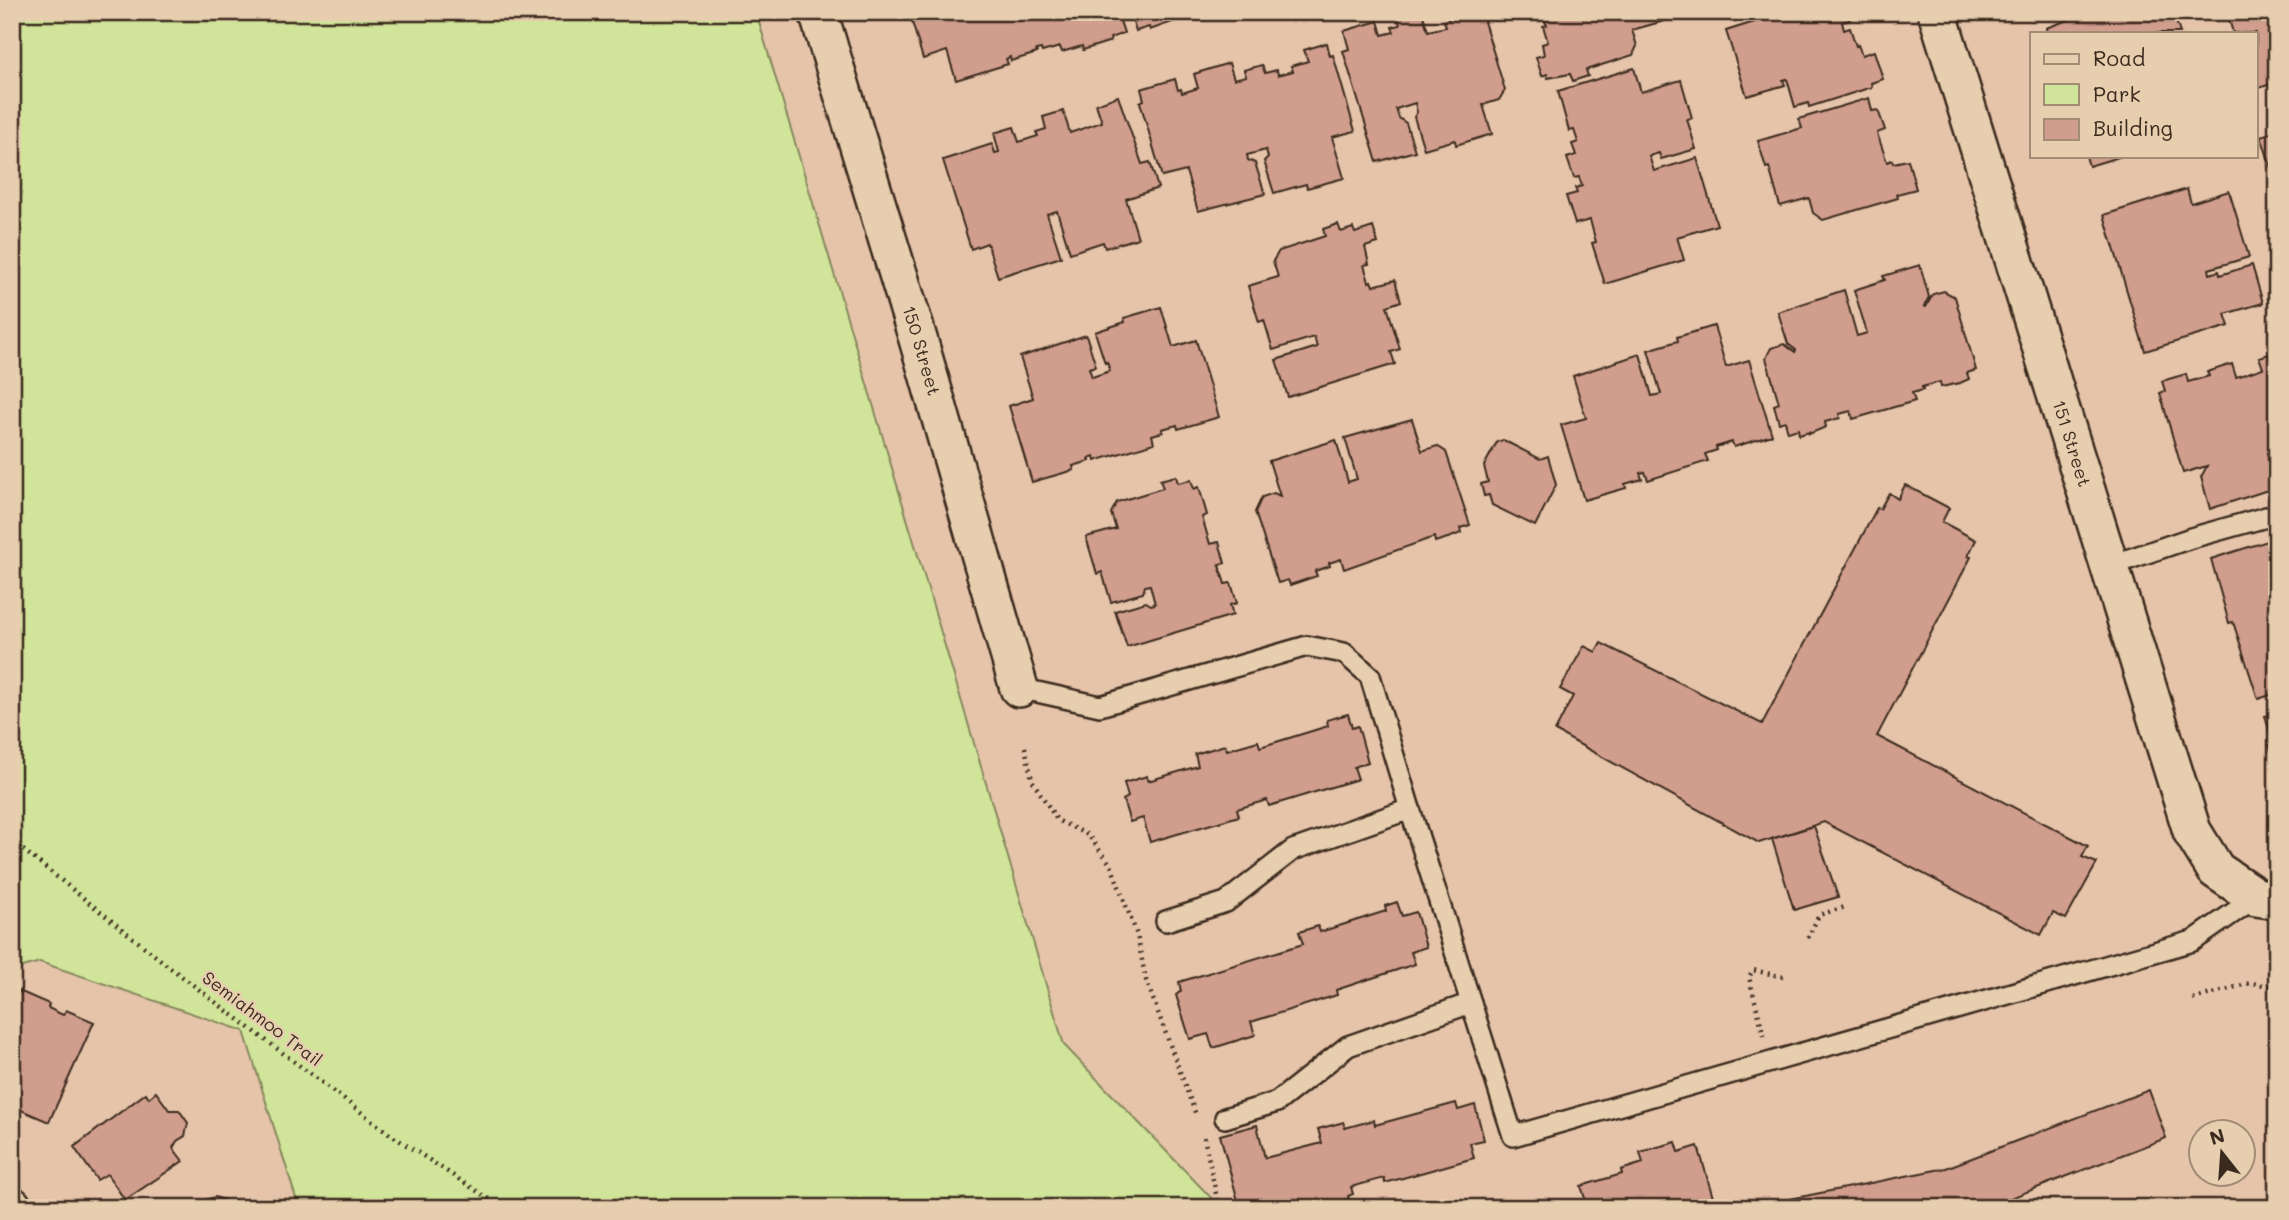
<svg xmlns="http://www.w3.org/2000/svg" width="2289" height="1220" font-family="Mali,sans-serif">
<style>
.green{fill:#d0e59a;stroke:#86885c;stroke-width:2}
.building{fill:#d19e8e;stroke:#3b2a1e;stroke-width:2}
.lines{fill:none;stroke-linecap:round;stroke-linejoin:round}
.lane-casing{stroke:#3b2a1e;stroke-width:24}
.street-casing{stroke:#3b2a1e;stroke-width:42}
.path{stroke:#3b2a1e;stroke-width:4.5;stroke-dasharray:2 5;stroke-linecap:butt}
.lane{stroke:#e6ceaf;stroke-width:19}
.street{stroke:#e6ceaf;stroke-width:37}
.labels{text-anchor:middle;stroke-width:5;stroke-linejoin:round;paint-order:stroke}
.street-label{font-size:18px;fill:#3b2a1e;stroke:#e6ceaf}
</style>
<rect width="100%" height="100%" fill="#e6c4aa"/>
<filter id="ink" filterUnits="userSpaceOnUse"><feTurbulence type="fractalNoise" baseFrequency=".0143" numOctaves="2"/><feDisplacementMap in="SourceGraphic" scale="14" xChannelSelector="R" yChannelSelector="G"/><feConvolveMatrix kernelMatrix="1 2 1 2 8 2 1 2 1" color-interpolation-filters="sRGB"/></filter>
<g filter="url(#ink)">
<!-- green -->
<path class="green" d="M12,12h744l308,1033 157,163h-922l-55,-177 -204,-69 -28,8z"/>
<!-- building -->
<g class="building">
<path d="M917,12h200l7,21 -14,5 1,3 -28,9 -1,-4 -20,6 -2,-5 -18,5 -1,-3 -5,1 1,3 -26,8 -1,-4 -4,2 2,5 -52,16 -9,-29 -24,8 -13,-44z"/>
<path d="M1130,12h67v1l-47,17 -1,-3 -13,4z"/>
<path d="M1405,12h17l6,19 18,-4 -2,-6 17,-8 1,3 10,-3 1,5 9,-3 23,75 -6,10 -16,5 9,29 -36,11 -1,-5 -31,9 -10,-32 3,-5 -2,-9 -19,6 3,9 7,5 9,28 -38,11 -34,-111 6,-2 -5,-18 34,-10 4,14 12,-3 -2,-5 8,-2 -3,-11z"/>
<path d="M1526,12h135l3,9 -32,9 5,16 -4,9 -47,15 2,6 -15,5 -3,-7 -22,4 -1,-4 -5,2 -6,-19 8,-2 -2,-11 6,-2 -5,-16 4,-1 -5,-10 -14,5z"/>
<path d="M1720,12h29l-26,8z"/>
<path d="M1765,12h82l3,8 -8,2 2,8 6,-2 6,18 2,-1 4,10 12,-4 9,28 -12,4 1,4 -63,20 -1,-4 -13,4 -8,-28 -4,1 2,5 -38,11 -21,-65 41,-13z"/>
<path d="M2090,12h42l1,3 9,-3h31l7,21h-133l-1,-5z"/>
<path d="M2227,12h50v70l-21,7v-56h-23z"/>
<path d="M1327,43l3,13 3,-1 22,76 -23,6 12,41 -37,10 -1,-4 -32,9 -10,-32 4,-4 -2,-7 -19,5 1,5 7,3 10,31 -67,17 -12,-40 -24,6 -22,-75 4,-2 -3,-11 34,-10 3,11 3,-1 1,4 16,-5 -4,-14 35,-11 5,16 12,-3 -2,-6 18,-5 3,8 12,-3 1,5 15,-4 -2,-5 17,-5 -4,-11z"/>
<path d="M1634,68l7,24 40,-12 11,38 -5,1 9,30 -35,10 -2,-6 -10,3 5,15 43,-13 20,67 -40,12 7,23 -79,24 -13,-41 4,-1 -6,-22 -15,4 -9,-28 11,-3 -2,-5 7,-2 -3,-9 -5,1 -7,-20 9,-3 -4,-11 6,-2 -4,-12 -5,1 -11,-40z"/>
<path d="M1118,96l24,68 8,-2 8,26 -32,11 12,39 -33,10 -2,-6 -33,11 -13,-42 -10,3 14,43 -63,20 -11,-34 -16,6 -28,-89 49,-16 3,9 4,-1 -5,-19 20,-6 5,15 19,-6 -2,-4 10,-3 -3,-12 20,-6 7,22 32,-11 -6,-18z"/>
<path d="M1869,98l3,13 6,-1 7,20 -8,3 10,29 5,-2 1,3 15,-3 8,29 -19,5 1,4 -75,22 -10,-7 -4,-15 -29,8 -11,-39 -3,1 -8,-27 44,-13 -3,-9z"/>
<path d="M2277,131v54l-16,-49z"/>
<path d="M2086,156h36l-33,10z"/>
<path d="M2187,189l4,14 38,-12 20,66 -40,12 1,5 9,-3 1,4 32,-10 11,38 -38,11 4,12 -84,25 -41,-136z"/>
<path d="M1338,224l3,8 12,-4 2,5 18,-6 5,16 -13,4 4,17 -5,1 5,17 2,-1 2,5 22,-6 6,21 -14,5 13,43 -9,3 4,12 -107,33 -12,-37 41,-13 -3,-10 -41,13 -9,-30 -5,2 -11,-36 30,-9 -5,-16 6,-10 46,-15 -2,-7z"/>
<path d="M1920,265l9,32 -5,9 2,1 7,-13 11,-3 11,6 21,73 -9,3 2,6 -9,4 -19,4 -1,-5 -18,5 1,3 -11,3 3,8 -62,18 -2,-8 -12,3 1,4 -15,4 1,5 -17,7v-2l-10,3 -1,-6 -10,3 -3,-11 -6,2 -5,-18 5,-2 -13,-45 5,-10 13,-4 11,8 1,-2 -8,-6 -10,-32 66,-22 13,46 10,-3 -13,-43 31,-10 -2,-4z"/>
<path d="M1161,307l12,40 23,-7 23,77 -41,12 -1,-4 -15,4 1,3 -11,3 2,8 -59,18 -1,-5 -5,2 1,3 -17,5 1,4 -42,12 -23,-76 24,-8 -13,-41 66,-22 10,31 -7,2 3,9 18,-6 -3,-9 -2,1 -10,-31 30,-10 -1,-4z"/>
<path d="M1714,326l12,41 23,-7 23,75 -38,12 -2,-5 -16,5 1,3 -12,4 3,7 -60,19 -3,-8 -5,1 2,6 -17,5 1,4 -42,12 -23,-75 25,-7 -13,-42 67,-22 12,42 9,-2 -13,-44 30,-9 -1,-4z"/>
<path d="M2277,352v98l-10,3 10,34 -67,22 -9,-32 6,-11 -24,7 -23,-80 5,-2 -3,-10 24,-7 2,8 21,-6 -2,-4 25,-8 4,13 27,-9 -4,-11z"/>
<path d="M1412,419l10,32 15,-5 9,6 24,73 -10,3 1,5 -10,4 -16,5 -1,-5 -90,32 -3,-10 -12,4 1,3 -15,5 2,5 -27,9 -2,-5 -10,3 -23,-71 7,-15 12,-4 6,3 -11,-35 67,-21 12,42 9,-3 -12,-41z"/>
<path d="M1503,440l37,19 8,-3 8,29 -21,41 -43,-21 -3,-10 -5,1 -3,-12 7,-2 -4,-16 13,-24z"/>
<path d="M1176,476l2,7 13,-3 3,9 5,-2 8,28 -5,2 8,27 9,-2 6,21 -6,2 6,19 6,-1 6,20 -7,2 3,10 -106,32 -12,-36 31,-9 5,3 4,-1 -5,-19 -5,1 -2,7 -32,9 -9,-30 -5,2 -11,-37 30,-8 -5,-16 6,-11 46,-14 -3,-8z"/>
<path d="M1905,485l44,23 -7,14 34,18 -8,16 3,1 -94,179 211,110 -6,11 15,6 -31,56 -13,-6 -12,22 -217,-113 -65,21 -204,-112 18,-35 -13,-7 24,-43 12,6 5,-9 161,81 115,-216 3,1 9,-16 9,6z"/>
<path d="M2277,538v155l-19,6 -25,-77 -4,1 -18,-64z"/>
<path d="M2277,713v58l-8,-26 4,-1 -8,-28z"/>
<path d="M1348,714l4,14 6,-2 10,36 -14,5 4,12 -89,27 -2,-6 -30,9 2,7 -89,26 -7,-24 -13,4 -7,-22 5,-3 -4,-14 23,-7 1,5 50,-15 -3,-12 30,-9 2,5 31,-9 2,6 68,-21 -1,-6z"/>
<path d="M1814,826l24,71 -44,13 -22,-71z"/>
<path d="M1397,902l5,14 14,-4 10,35 -15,5 4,12 -79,26 1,5 -86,27 4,13 -42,13 -5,-14 -18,5 -14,-44 5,-4 -2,-9 124,-38 -4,-12 19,-6 2,6 66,-21 -1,-5z"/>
<path d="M19,991l30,13 -1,4 15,7 3,-5 28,12 -45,100 -35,-15 -2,-4v-97z"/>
<path d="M2277,1080v28l-1,1 -7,-26z"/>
<path d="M2149,1090l17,48 -181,70h-240l201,-40z"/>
<path d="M156,1092l13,18h10l9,13 -3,13 -8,5 -4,7 10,13 -58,39 -18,-26 -10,6 -23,-33 72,-54 3,5z"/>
<path d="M1456,1103l2,7 17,-5 9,35 -14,3 4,15 -89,25 -1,-5 -33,9 2,7 -5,2 3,12h-111l-20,-73 37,-10 8,33 57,-15 -4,-14 26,-7 1,6 29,-8 1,5z"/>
<path d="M1676,1142l3,10 19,-6 18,62h-128l-7,-22 41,-12 -1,-4 22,-7 -3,-11z"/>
<path d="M215,1197l9,3 2,8h-60l13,-4 1,3z"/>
</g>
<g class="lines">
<!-- lane casing -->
<g class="lane-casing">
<g id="lane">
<path d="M2109,566l82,-28 86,-24"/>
<path d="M1019,688l81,18 207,-60 37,7 26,23 40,133 103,327 680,-195 63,-44"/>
<path d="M1166,921l60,-19 67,-52 117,-41"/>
<path d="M1225,1118l52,-16 71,-56 123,-43"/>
</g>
</g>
<!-- street casing -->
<g class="street-casing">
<g id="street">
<path id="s1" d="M818,12l100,327 101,349"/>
<path id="s2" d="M1937,12l255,819 24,39 40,27 21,3"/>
<path d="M12,1206l1,2"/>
</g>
</g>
<!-- path -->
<g class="path">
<path d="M1025,747l7,33 25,40 31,15 23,30 26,70 9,45 50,135"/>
<path d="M12,841l160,128 219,166 112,73"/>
<path d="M1808,938l11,-23 26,-8"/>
<path d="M2193,999l57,-16 27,4"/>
<path d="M1764,1036l-15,-59 4,-7 35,8"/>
<path d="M1204,1137l15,71"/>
<path d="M484,1208l7,-8"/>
</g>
<!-- lane -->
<use href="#lane" class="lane"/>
<!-- street -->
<use href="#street" class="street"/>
</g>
</g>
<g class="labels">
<!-- street labels -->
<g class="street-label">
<text dy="6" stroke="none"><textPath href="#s1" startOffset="354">150 Street</textPath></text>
<text dy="6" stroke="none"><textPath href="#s2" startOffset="452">151 Street</textPath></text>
<text transform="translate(262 1019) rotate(37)" y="6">Semiahmoo Trail</text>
</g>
</g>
<!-- margin -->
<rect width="2289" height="1220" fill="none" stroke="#e6ceaf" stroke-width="42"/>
<rect x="21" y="21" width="2247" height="1178" fill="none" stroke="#3b2a1e" stroke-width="2.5" filter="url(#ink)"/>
<!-- legend -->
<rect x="2030" y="32" width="228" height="126" fill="#e6ceaf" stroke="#a28c75" stroke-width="2"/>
<rect x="2044" y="54" width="35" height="10" fill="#e6ceaf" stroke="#a28c75" stroke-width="2"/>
<text x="2093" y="66" font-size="21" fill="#3b2a1e">Road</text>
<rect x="2044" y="84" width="35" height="21" fill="#d0e59a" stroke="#a28c75" stroke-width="2"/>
<text x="2093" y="102" font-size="21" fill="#3b2a1e">Park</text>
<rect x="2044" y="119" width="35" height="21" fill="#d19e8e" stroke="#a28c75" stroke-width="2"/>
<text x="2093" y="136" font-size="21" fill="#3b2a1e">Building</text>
<!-- north arrow -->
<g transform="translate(2222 1153) rotate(343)"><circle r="33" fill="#e6ceaf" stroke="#a28c75" stroke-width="2"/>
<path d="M0-5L12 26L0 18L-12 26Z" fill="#3b2a1e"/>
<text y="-10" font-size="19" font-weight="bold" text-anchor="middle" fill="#3b2a1e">N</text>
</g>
</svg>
